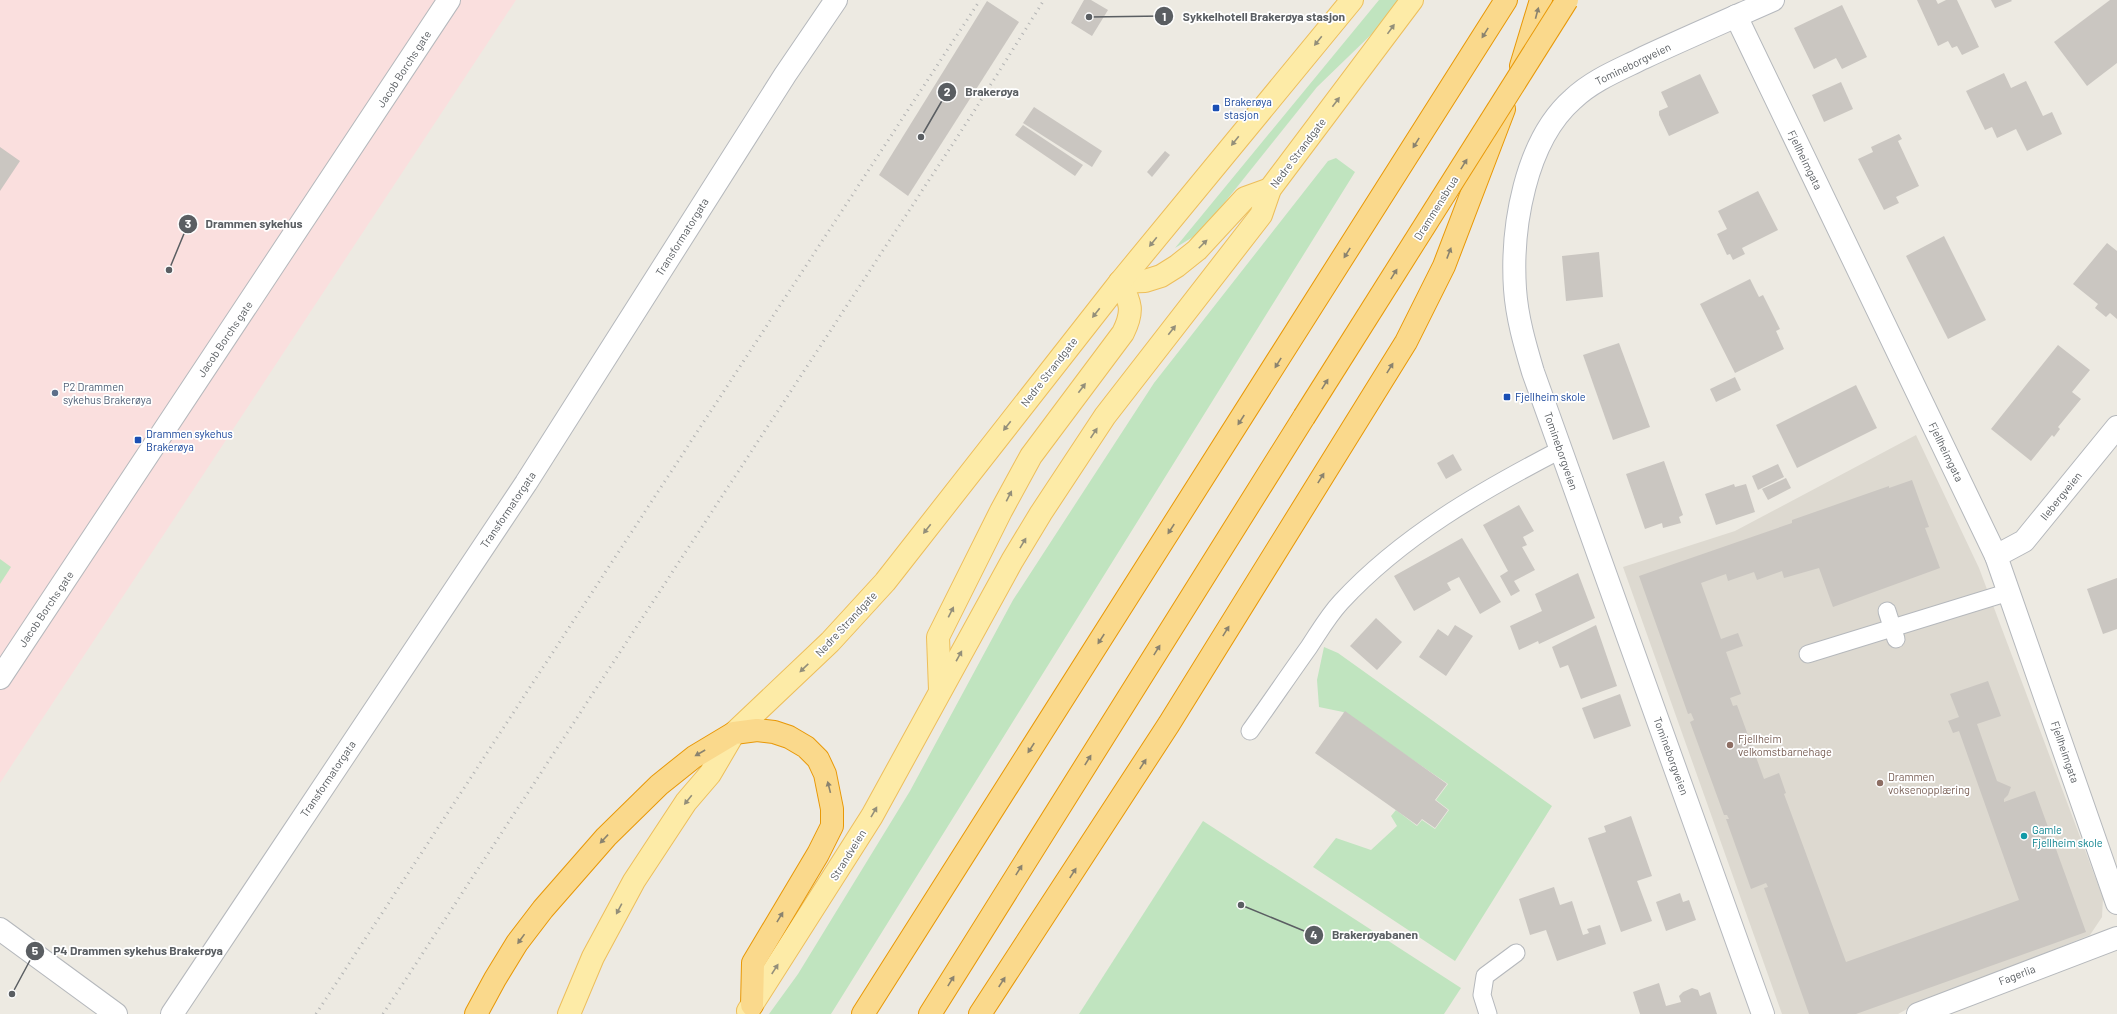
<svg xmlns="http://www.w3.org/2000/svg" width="2117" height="1014" font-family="Barlow,sans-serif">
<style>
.education{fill:#ddd9d0}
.medical{fill:#fadfde}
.green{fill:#c0e4bf}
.building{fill:#cac6c1}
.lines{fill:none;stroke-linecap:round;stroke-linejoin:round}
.service-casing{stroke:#b5b8bc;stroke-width:19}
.minor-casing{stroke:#b5b8bc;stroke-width:24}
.tertiary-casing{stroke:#b5b8bc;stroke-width:24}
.secondary-casing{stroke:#b6b9be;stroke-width:24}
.primary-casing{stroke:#edbe5b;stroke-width:24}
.motorway-casing{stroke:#e89807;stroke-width:24}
.service{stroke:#fff;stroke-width:17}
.minor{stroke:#fff;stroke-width:22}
.tertiary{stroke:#fff;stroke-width:22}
.secondary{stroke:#fff;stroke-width:22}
.primary{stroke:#fdeba7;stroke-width:22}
.motorway{stroke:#fad98c;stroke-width:22}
.rail{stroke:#b1b2b2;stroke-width:3;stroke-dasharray:1 5;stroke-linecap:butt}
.motorway-bridge-casing{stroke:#e89807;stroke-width:24;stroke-linecap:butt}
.motorway-bridge{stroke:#fad98c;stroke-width:22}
.oneway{fill:#8a836f}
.oneway2{fill:#938f7a}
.transit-dot{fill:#1a4fb4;stroke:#fff;stroke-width:1.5}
.service-dot{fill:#5c6f8a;stroke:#fff;stroke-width:1.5}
.education-dot{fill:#8d6e63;stroke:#fff;stroke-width:1.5}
.culture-dot{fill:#0f9aa8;stroke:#fff;stroke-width:1.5}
.labels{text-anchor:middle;stroke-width:3.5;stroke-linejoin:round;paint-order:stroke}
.street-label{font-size:11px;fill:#5a5e62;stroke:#fff}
.transit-label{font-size:11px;fill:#164399;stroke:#fff;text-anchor:start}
.service-label{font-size:11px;fill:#4e5e75;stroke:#fff;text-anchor:start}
.education-label{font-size:11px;fill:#785e54;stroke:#fff;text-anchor:start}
.culture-label{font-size:11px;fill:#0d838f;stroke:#fff;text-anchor:start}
.leader{fill:none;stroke:#5a5e62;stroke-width:1.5}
.callout-dot{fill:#5a5e62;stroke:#fff;stroke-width:1.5}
.mark-label{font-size:12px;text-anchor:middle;font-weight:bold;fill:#fff}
.callout-label{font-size:12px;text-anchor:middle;font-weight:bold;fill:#5a5e62;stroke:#fff;stroke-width:3.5;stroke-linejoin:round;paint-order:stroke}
</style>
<rect width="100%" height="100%" fill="#edeae2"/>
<!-- education -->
<path class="education" d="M1916,435l63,133 124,330 -1,19 -12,18 -179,72 -13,7h-116l-159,-447 112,-36z"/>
<!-- medical -->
<path class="medical" d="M0,0h516l-516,783z"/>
<!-- green -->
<g class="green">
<path d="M1379,0h19l-20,28 -61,59 -116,145 -26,16z"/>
<path d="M1336,158l19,14 -524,842h-62l29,-40 112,-183 103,-191 141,-217 174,-222z"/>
<path d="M0,559l11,8 -11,17z"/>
<path d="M1324,647l14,6 214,153 -97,155 -142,-94 23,-29 35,12 26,-24 -6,-10 5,-6 21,16 5,-6 13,9 14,-19 -13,-10 12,-16 -105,-72 -24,-5 -2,-27z"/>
<path d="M1203,821l258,167 -17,26h-365z"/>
</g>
<!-- building -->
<g class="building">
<path d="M1084,0h7l17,10 -16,26 -21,-13z"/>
<path d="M1917,0h19l2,4 8,-4h11l22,47 -17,8 -5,-9 -5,2 -4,-7 -10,5z"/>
<path d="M1991,0h20l1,1 -17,7z"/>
<path d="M2110,0h7v63l-30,23 -33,-44z"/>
<path d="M987,1l32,21 -111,174 -29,-21z"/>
<path d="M1842,5l25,52 -25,12 -6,-11 -22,11 -20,-41z"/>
<path d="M2004,73l7,15 15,-7 17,35 9,-4 10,22 -35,17 -11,-22 -19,9 -5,-11 -7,3 -19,-39z"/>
<path d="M1700,74l19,39 -50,23 -10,-21v-4l9,-4 -7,-15z"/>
<path d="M1841,82l12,27 -29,13 -12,-27z"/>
<path d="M1034,107l68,44 -10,16 -69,-44z"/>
<path d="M1023,125l60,40 -8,11 -60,-41z"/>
<path d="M1899,134l3,5 -4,2 21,45 -23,11 3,6 -15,7 -26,-51 15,-7 -2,-5z"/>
<path d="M0,147l20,14 -20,30z"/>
<path d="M1165,151l5,4 -18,22 -5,-5z"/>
<path d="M1758,191l20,39 -36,18 3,6 -12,6 -3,-6 -3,1 -10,-21 10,-5 -9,-18z"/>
<path d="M1944,236l42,84 -38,19 -42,-83z"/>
<path d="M2107,243l10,8v68l-7,-6 -4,4 -11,-9 3,-4 -25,-20z"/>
<path d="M1599,252l4,45 -37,4 -4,-45z"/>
<path d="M1750,279l9,18 4,-2 17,34 -4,2 8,18 -49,24 -35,-69z"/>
<path d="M1619,343l31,84 -37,13 -30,-85z"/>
<path d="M2058,345l32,25 -18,22 9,7 -23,28 2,2 -6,8 -2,-2 -21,26 -40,-32z"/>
<path d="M1735,377l6,13 -25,12 -6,-13z"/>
<path d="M1856,385l21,43 -80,40 -21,-43z"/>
<path d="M1453,454l9,16 -16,9 -9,-16z"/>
<path d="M1664,461l19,54 -4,2 2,6 -18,5 -1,-5 -17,6 -19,-55z"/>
<path d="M1778,464l6,13 -26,13 -6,-14z"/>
<path d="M1786,478l5,10 -23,12 -6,-11z"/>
<path d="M1912,480l17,47 -4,1 15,40 -107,39 -14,-39 -35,10 -2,-7 -25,9 -3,-8 -26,9 -2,-7 -25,9 20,56 17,-6 5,13 -17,6 15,42 -11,4 3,8 4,-1 27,74 15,-6 7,20 -2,1 62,168 173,-62 -60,-169 -6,2 -5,-12 11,-4 -9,-23 38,-13 13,35 -24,8 20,57 14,6 -3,8 -4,4v3l31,-11 51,141 -230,82h-47l-45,-126 4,-1 -2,-4 -15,6 -25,-70h3l-2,-4h-3l-34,-93 4,-2 -3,-7 -3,1 -49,-138 153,-53v-3l97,-34v2z"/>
<path d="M1734,484l1,3 11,-3 9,28 -39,13 -11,-31z"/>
<path d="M1519,505l15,26 -11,6 4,8 -5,2 13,23 -21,11 6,10 -9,5 -11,-20 8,-5 -25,-46z"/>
<path d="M1462,538l39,64 -21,12 -21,-37 -12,6 4,7 -37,21 -20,-35z"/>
<path d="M1578,573l17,45 -56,26 -1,-3 -19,9 -9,-24 32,-15 -7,-17z"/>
<path d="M2117,578v51l-14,5 -16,-45z"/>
<path d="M1376,618l26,24 -25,28 -27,-24z"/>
<path d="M1455,625l18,11 -27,40 -27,-19 19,-28 10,7z"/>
<path d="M1596,625l21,61 -36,13 -13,-34 -8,3 -8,-21z"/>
<path d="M1620,694l11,32 -37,13 -12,-31z"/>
<path d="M1345,711l102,73 -12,16 13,10 -13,18 -13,-9 -5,6 -102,-72z"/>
<path d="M1631,816l21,60 -15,5 15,40 -31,11 -33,-94 18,-6 -2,-6z"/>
<path d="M1554,887l6,18 12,-4 11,34 6,-2 -2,-4 13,-4 6,19 -49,17 -11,-31 -16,5 -11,-36z"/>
<path d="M1680,893l3,9 6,-2 7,20 -30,11 -10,-29z"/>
<path d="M1659,983l7,23 15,-4 -2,-6 4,-4 9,-4 6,2 2,6 10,-4 7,22h-77l-7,-22z"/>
</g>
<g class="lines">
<!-- service casing -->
<g class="service-casing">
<g id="service">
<path d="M1887,611l9,28"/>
<path d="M1808,654l201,-62"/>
<path d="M1250,731c20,-28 39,-56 59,-84 10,-15 19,-31 32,-45 61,-66 140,-111 219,-152"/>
<path d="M1488,1014l-6,-19 3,-19 31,-23"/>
</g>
</g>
<!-- minor casing -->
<g class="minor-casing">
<g id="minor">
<path d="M1736,16l260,540 121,347"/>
<path d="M1996,556l28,-15 93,-114"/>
<path d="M0,929l116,85"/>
<path d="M172,1014l354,-531 259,-408 51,-75"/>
<path d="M1918,1014l199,-76"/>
</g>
</g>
<!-- tertiary casing -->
<g class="tertiary-casing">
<path id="tertiary" d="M0,678l449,-678"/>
</g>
<!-- secondary casing -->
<g class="secondary-casing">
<path id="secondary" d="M1763,1014l-230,-642c-8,-27 -16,-54 -18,-83 -4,-61 10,-148 58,-190 20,-19 46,-29 70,-41 43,-20 87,-39 130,-58"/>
</g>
<!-- primary casing -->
<g class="primary-casing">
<g id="primary">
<path d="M1120,282l25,-1 16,-5 16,-10 20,-16 48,-52 25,-9"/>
<path d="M940,690l-2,-53 63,-126 30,-55 92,-123c11,-22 8,-30 -3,-51"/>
<path d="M748,1011l124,-195 140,-255 29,-48 64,-97 156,-201 9,-26 142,-189"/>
<path d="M569,1014l24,-57 41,-76 52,-79 24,-28 24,-41 96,-91 55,-60 235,-300 232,-282"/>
</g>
</g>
<!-- motorway casing -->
<g class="motorway-casing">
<g id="motorway">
<path d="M1521,66l20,-66"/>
<path d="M476,1014l19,-35 22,-36 26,-34 63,-72 53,-52 35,-28 40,-24 23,-3 17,2 15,5 17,10 12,12 7,15 7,35v17l-14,28 -65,109 -1,42"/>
<path d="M863,1014l643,-1014"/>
<path d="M930,1014l374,-597"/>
<path d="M980,1014l189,-290 237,-382 38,-76 60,-157"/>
</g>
</g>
<!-- service -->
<use href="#service" class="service"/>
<!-- minor -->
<use href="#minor" class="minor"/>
<!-- tertiary -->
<use href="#tertiary" class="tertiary"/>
<!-- secondary -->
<use href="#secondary" class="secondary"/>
<!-- primary -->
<use href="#primary" class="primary"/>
<!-- motorway -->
<use href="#motorway" class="motorway"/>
<!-- rail -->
<g class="rail">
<path d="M316,1014l664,-1014"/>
<path d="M383,1014l588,-898 73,-116"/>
</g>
<!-- motorway-bridge casing -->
<g class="motorway-bridge-casing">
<path id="motorway-bridge" d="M1304,417l263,-417"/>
</g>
<!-- motorway-bridge -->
<use href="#motorway-bridge" class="motorway-bridge"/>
</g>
<!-- one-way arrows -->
<defs><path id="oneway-solid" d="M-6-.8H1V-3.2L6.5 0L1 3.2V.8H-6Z"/></defs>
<g class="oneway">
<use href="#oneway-solid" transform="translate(1537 13) rotate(-75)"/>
<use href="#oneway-solid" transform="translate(1485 33) rotate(122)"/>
<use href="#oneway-solid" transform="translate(1416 143) rotate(122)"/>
<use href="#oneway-solid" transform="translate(1464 164) rotate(-58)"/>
<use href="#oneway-solid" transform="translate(1347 253) rotate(122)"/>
<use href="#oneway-solid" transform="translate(1449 253) rotate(-69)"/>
<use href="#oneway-solid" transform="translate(1394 274) rotate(-58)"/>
<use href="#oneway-solid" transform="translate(1278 363) rotate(122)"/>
<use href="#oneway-solid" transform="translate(1390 368) rotate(-58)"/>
<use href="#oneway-solid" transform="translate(1325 384) rotate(-58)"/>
<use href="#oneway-solid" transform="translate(1241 420) rotate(123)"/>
<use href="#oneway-solid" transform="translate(1321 478) rotate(-58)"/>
<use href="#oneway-solid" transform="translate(1171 529) rotate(123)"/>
<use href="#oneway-solid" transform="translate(1226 631) rotate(-58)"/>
<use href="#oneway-solid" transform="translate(1101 639) rotate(123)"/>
<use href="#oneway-solid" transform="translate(1157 650) rotate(-58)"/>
<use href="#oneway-solid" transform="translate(1031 748) rotate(123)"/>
<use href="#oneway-solid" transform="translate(700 753) rotate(150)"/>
<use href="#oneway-solid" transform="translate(1088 760) rotate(-58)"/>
<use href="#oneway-solid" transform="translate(1143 764) rotate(-57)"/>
<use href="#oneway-solid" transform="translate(829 787) rotate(-104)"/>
<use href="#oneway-solid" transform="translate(604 839) rotate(133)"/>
<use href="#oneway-solid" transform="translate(1019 870) rotate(-58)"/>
<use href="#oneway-solid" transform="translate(1073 873) rotate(-57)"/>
<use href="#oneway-solid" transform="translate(780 917) rotate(-59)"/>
<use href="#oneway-solid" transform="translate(521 939) rotate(126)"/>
<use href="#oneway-solid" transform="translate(951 981) rotate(-58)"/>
<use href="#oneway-solid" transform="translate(1002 982) rotate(-57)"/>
</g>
<g class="oneway2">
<use href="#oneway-solid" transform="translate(1391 29) rotate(-54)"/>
<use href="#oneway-solid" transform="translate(1318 41) rotate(129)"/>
<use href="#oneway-solid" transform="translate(1336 102) rotate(-53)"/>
<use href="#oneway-solid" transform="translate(1235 141) rotate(129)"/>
<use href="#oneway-solid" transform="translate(1153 242) rotate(129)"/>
<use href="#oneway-solid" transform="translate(1203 244) rotate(-45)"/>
<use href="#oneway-solid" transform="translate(1096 313) rotate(128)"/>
<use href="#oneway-solid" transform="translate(1172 330) rotate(-52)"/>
<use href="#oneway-solid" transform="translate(1082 388) rotate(-53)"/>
<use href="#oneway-solid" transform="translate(1007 426) rotate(128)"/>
<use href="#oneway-solid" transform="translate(1094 433) rotate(-56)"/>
<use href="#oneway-solid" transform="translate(1009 496) rotate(-63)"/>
<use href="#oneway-solid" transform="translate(927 529) rotate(128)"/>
<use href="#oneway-solid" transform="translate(1023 543) rotate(-59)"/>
<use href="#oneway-solid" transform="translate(951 612) rotate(-63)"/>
<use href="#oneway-solid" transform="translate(959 656) rotate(-61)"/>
<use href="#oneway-solid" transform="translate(804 668) rotate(136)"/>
<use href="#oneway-solid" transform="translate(688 800) rotate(129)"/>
<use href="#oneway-solid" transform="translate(874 812) rotate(-60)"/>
<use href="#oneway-solid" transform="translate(619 909) rotate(118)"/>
<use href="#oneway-solid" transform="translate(775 969) rotate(-57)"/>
</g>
<!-- markers -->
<g class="transit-dot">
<rect x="1212" y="104" width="8" height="8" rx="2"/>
<rect x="1503" y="393" width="8" height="8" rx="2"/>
<rect x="134" y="436" width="8" height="8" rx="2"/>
</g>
<circle class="service-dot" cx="55" cy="393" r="4"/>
<g class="education-dot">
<circle cx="1730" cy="745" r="4"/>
<circle cx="1880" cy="783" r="4"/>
</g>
<circle class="culture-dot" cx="2024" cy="836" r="4"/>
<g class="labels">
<!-- street labels -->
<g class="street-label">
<text transform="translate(1633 64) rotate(-26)" y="4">Tomineborgveien</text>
<text transform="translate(404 69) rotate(-57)" y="4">Jacob Borchs gate</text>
<text transform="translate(1298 153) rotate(-53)" y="4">Nedre Strandgate</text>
<text transform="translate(1805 160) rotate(64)" y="4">Fjellheimgata</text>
<text transform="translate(1436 208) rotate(-58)" y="4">Drammensbrua</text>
<text transform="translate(682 237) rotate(-58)" y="4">Transformatorgata</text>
<text transform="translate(225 339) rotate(-56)" y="4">Jacob Borchs gate</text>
<text transform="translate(1049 372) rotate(-52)" y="4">Nedre Strandgate</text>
<text transform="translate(1561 451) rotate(71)" y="4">Tomineborgveien</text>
<text transform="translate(1946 452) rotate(64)" y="4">Fjellheimgata</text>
<text transform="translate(2061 496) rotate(-51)" y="4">Ilebergveien</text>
<text transform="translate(508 510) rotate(-56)" y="4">Transformatorgata</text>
<text transform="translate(46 609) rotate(-56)" y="4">Jacob Borchs gate</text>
<text transform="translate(846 624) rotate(-47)" y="4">Nedre Strandgate</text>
<text transform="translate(2065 752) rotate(71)" y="4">Fjellheimgata</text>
<text transform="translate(1671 756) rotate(70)" y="4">Tomineborgveien</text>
<text transform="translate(328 779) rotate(-56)" y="4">Transformatorgata</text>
<text transform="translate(848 855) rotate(-58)" y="4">Strandveien</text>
<text transform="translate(2017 975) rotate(-21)" y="4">Fagerlia</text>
</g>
<!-- transit labels -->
<g class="transit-label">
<text x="1224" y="106">Brakerøya<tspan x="1224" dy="13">stasjon</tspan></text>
<text x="1515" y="401">Fjellheim skole</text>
<text x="146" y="438">Drammen sykehus<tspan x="146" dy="13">Brakerøya</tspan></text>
</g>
<!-- service labels -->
<g class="service-label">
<text x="63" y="391">P2 Drammen<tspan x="63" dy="13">sykehus Brakerøya</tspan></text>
</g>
<!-- education labels -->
<g class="education-label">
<text x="1738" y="743">Fjellheim<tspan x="1738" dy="13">velkomstbarnehage</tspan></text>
<text x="1888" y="781">Drammen<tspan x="1888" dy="13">voksenopplæring</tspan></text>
</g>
<!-- culture labels -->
<g class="culture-label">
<text x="2032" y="834">Gamle<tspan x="2032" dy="13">Fjellheim skole</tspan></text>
</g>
</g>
<!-- callouts -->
<path class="leader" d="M1089 17L1164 16M921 137L947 92M169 270L188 224M1241 905L1314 935M12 994L35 951"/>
<g class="callout-dot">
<circle cx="1089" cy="17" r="4"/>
<circle cx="921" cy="137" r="4"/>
<circle cx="169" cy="270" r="4"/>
<circle cx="1241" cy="905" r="4"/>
<circle cx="12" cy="994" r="4"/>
<circle cx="1164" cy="16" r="10"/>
<circle cx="947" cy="92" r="10"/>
<circle cx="188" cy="224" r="10"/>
<circle cx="1314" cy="935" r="10"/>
<circle cx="35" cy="951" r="10"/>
</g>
<g class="mark-label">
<text x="1164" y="21">1</text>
<text x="947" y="96">2</text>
<text x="188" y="228">3</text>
<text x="1314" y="939">4</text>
<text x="35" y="955">5</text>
</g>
<g class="callout-label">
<text x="1264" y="21">Sykkelhotell Brakerøya stasjon</text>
<text x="992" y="96">Brakerøya</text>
<text x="254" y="228">Drammen sykehus</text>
<text x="1375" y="939">Brakerøyabanen</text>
<text x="138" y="955">P4 Drammen sykehus Brakerøya</text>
</g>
</svg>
